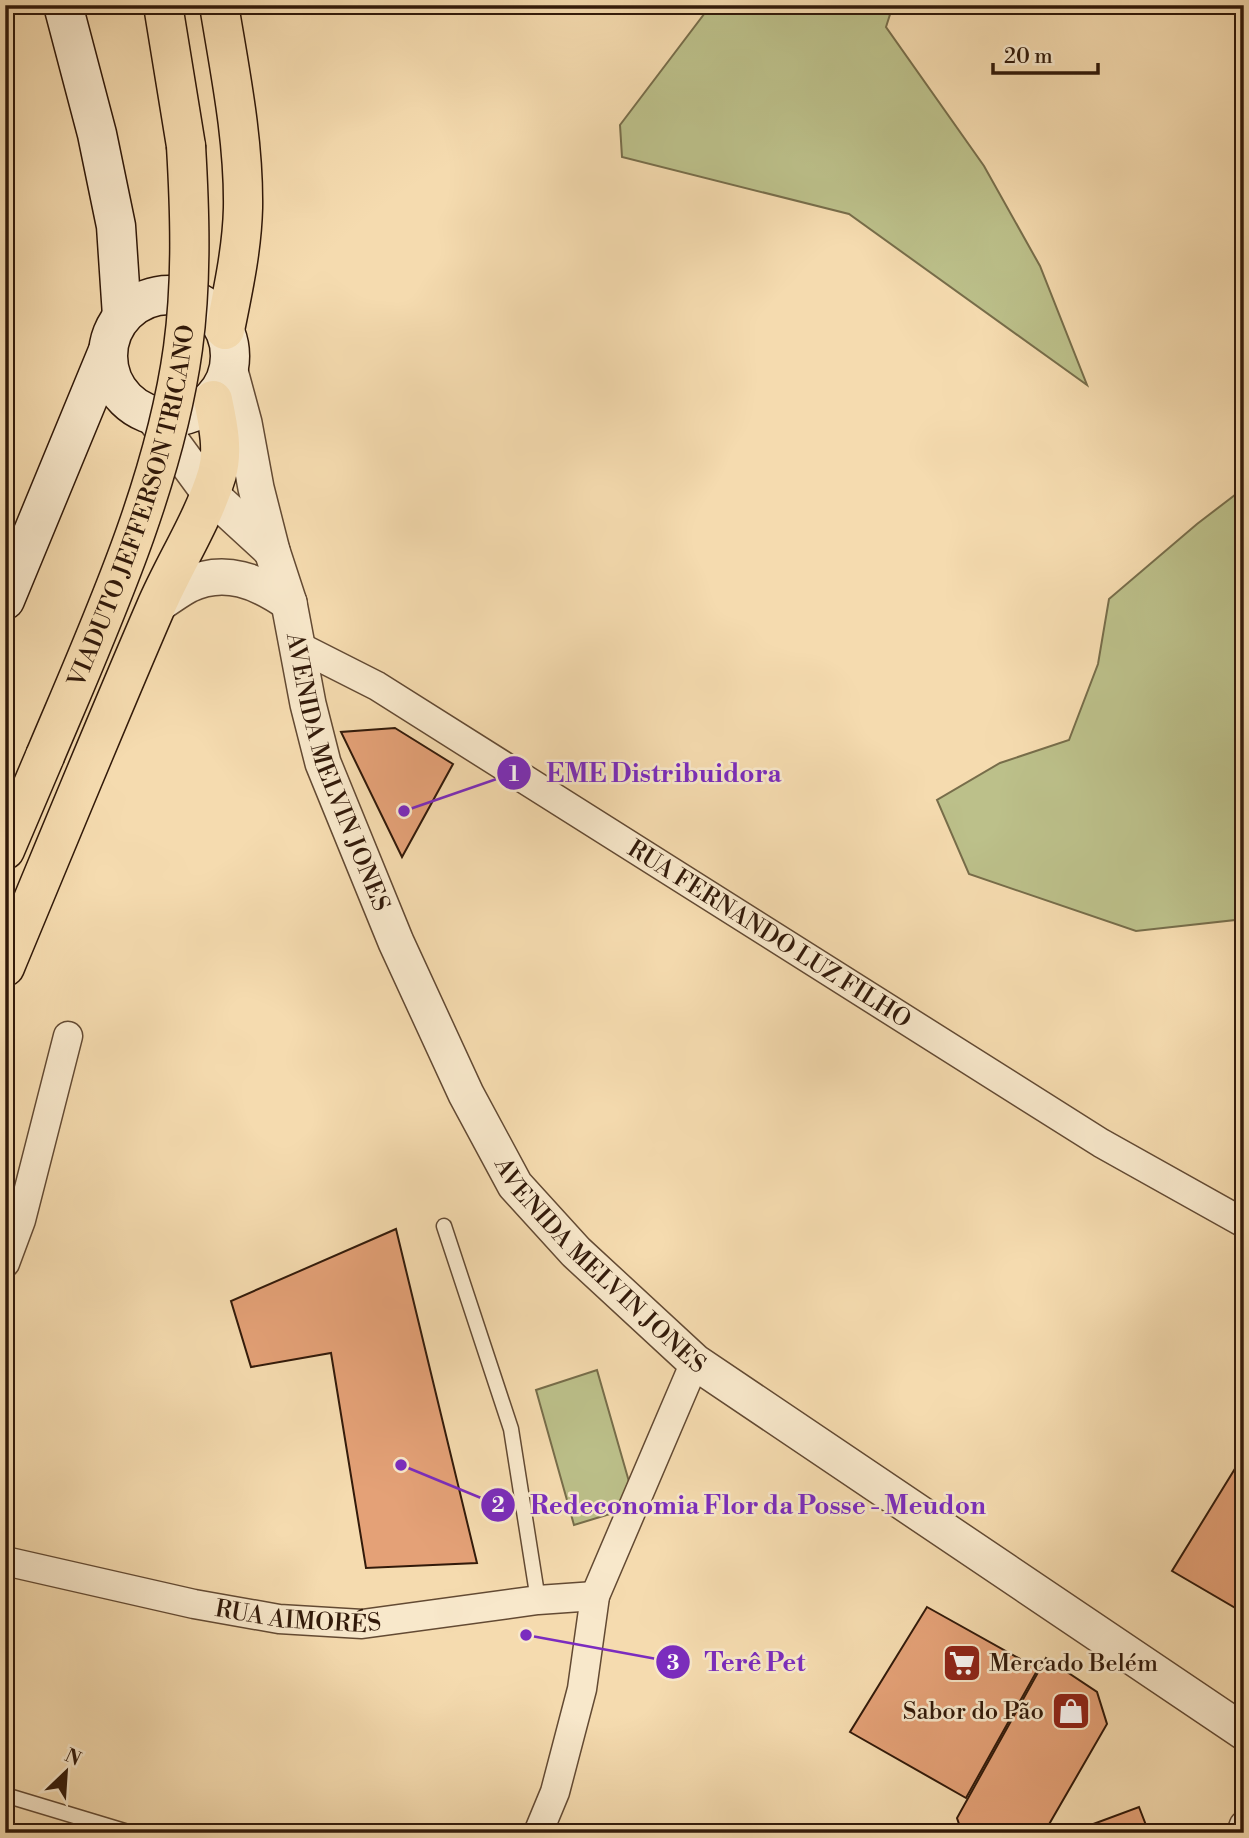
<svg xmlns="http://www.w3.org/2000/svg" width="1249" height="1838" font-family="'Libre Bodoni',serif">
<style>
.green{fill:#bcc08a;stroke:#776d4a;stroke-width:2}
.building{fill:#e4a177;stroke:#321a0a;stroke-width:2}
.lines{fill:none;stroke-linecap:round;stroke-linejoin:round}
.service-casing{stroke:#634a33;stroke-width:17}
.minor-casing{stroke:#634a33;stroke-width:31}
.tertiary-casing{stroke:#634a33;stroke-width:38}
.secondary-casing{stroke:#321a0a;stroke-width:41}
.trunk-casing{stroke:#321a0a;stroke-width:41}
.service{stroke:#f8e8cb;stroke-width:14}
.minor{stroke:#f8e8cb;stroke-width:28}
.tertiary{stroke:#f8e8cb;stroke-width:35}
.secondary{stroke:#f8e8cb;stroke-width:38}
.trunk{stroke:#f5dbaf;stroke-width:38}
.trunk-bridge-casing{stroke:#321a0a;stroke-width:41;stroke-linecap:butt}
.trunk-bridge{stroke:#f5dbaf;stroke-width:38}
.labels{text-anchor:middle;stroke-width:5;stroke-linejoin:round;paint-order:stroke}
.street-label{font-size:24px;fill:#321a0a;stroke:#f8e8cb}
.poi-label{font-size:24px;fill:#321a0a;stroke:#f8e8cb;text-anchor:start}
.leader{fill:none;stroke:#7b2cbf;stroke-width:2.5}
.callout-dot{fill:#7b2cbf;stroke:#f8e8cb;stroke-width:2.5}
.mark-label{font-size:21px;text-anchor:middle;font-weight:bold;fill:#fff}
.callout-label{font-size:26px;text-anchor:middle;font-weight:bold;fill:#7b2cbf;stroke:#f8e8cb;stroke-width:5;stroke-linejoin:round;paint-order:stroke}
</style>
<rect width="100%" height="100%" fill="#f5dbaf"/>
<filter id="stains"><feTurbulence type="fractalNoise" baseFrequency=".00286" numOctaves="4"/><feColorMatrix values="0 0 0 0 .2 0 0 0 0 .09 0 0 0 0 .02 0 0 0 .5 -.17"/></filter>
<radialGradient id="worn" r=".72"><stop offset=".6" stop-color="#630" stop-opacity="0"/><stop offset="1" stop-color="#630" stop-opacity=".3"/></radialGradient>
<!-- green -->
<g class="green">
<path d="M711,5h182l-7,22 98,139 56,100 47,119 -238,-171 -227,-57 -2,-32z"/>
<path d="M1244,488v431l-108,12 -167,-57 -32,-74 63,-37 69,-23 29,-76 11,-65 88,-75z"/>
<path d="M597,1370l39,136 -62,19 -38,-135z"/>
</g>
<!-- building -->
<g class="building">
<path d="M395,728l58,36 -51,93 -61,-125z"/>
<path d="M396,1229l81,334 -111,5 -35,-215 -80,14 -20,-66z"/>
<path d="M1244,1454v159l-72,-42z"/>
<path d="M927,1607l111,62 -72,129 -116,-66z"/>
<path d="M1046,1658l51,34 10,32 -63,109h-82l-5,-15z"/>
<path d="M1139,1807l10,26h-80z"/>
</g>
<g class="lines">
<!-- service casing -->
<g class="service-casing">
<g id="service">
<path d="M444,1226l67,203 27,171"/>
<path d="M5,1795l126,38"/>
</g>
</g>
<!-- minor casing -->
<g class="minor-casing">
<g id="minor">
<path id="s1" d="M296,645l81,41 724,457 143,80"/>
<path d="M5,1263l16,-43 47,-184"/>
<path id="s2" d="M5,1561l189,43 85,15 83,5 176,-24 57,-4"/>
<path d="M538,1833l17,-41 27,-103 13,-93 100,-234"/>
<path d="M1241,1833l3,-8"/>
</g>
</g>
<!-- tertiary casing -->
<g class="tertiary-casing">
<g id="tertiary">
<path id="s3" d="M230,371l14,52 12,65 16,63 17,52 19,101 15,59 73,179 70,152 49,91 61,67 119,110 549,370"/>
<path d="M152,415l58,79 62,57"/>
<path d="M156,606c10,-7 21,-15 32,-21 37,-18 71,-3 101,18"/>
</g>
</g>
<!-- secondary casing -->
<g class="secondary-casing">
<g id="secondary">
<path d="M63,5l34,129 19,92 6,90"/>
<circle cx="169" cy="356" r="61"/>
<path d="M5,600l102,-247"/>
</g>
</g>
<!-- trunk casing -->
<g class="trunk-casing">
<g id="trunk">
<path d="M163,5l23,141"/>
<path d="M219,5c11,67 25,135 24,203 -1,41 -10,82 -18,122"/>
<path d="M5,850l40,-94"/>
<path d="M5,967c50,-120 99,-240 150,-358 19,-45 48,-88 62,-135 7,-24 1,-50 -4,-74"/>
</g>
</g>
<!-- service -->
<use href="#service" class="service"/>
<!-- minor -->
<use href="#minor" class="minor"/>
<!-- tertiary -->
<use href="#tertiary" class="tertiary"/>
<!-- secondary -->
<use href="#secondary" class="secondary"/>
<!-- trunk -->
<use href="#trunk" class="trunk"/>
<!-- trunk-bridge casing -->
<g class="trunk-bridge-casing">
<g id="trunk-bridge">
<path id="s4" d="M45,756c54,-128 119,-269 138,-408 9,-67 7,-135 3,-202"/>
</g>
</g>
<!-- trunk-bridge -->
<use href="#trunk-bridge" class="trunk-bridge"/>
</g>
<!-- icons -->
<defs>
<g id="supermarket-square" transform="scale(2.0125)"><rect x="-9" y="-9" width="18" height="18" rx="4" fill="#8f2418" stroke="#f8e8cb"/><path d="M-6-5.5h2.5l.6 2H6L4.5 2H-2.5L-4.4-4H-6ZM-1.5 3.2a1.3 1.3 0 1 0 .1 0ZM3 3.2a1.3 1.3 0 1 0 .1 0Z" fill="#fff"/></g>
<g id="shop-square" transform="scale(2.0125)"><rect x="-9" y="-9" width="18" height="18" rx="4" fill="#8f2418" stroke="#f8e8cb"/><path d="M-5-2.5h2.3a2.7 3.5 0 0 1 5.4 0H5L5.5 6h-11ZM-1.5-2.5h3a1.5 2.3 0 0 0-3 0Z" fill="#fff"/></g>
</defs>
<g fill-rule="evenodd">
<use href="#supermarket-square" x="962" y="1663"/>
<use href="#shop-square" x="1071" y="1711"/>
</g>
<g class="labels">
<!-- street labels -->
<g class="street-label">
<text dy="8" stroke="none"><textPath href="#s4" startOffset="266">VIADUTO JEFFERSON TRICANO</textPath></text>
<text dy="8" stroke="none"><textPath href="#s3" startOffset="416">AVENIDA MELVIN JONES</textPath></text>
<text dy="8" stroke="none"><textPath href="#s1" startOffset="555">RUA FERNANDO LUZ FILHO</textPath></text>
<text dy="8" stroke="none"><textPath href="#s3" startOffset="984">AVENIDA MELVIN JONES</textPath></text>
<text dy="8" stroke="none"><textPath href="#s2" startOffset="299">RUA AIMORÉS</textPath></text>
</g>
<!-- poi labels -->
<g class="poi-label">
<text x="989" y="1671">Mercado Belém</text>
<text x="1044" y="1719" text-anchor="end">Sabor do Pão</text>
</g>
</g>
<!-- callouts -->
<path class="leader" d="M404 811L514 773M401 1465L498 1505M526 1635L673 1662"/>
<g class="callout-dot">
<circle cx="404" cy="811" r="7"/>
<circle cx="401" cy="1465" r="7"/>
<circle cx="526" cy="1635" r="7"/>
<circle cx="514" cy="773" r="18"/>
<circle cx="498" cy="1505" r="18"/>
<circle cx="673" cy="1662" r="18"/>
</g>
<g class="mark-label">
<text x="514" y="781">1</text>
<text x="498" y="1512">2</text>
<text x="673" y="1670">3</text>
</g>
<g class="callout-label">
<text x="664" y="782">EME Distribuidora</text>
<text x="758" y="1514">Redeconomia Flor da Posse - Meudon</text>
<text x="755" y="1671">Terê Pet</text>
</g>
<!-- margin -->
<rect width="1249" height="1838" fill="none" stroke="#f5dbaf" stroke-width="28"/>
<rect x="7" y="7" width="1235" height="1824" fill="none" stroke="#321a0a" stroke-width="3.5"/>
<rect x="14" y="14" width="1221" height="1810" fill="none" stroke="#321a0a" stroke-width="2"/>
<!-- north arrow -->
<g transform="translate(66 1772) rotate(25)" stroke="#f8e8cb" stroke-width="5" paint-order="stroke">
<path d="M0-5L12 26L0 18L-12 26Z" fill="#321a0a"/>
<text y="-10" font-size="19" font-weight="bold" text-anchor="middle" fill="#321a0a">N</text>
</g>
<!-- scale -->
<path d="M993 63v10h105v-10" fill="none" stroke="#321a0a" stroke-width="3.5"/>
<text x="1004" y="63" font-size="21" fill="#321a0a" stroke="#f8e8cb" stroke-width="5" paint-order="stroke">20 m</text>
<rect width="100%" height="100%" filter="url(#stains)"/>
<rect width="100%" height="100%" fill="url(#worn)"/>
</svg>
